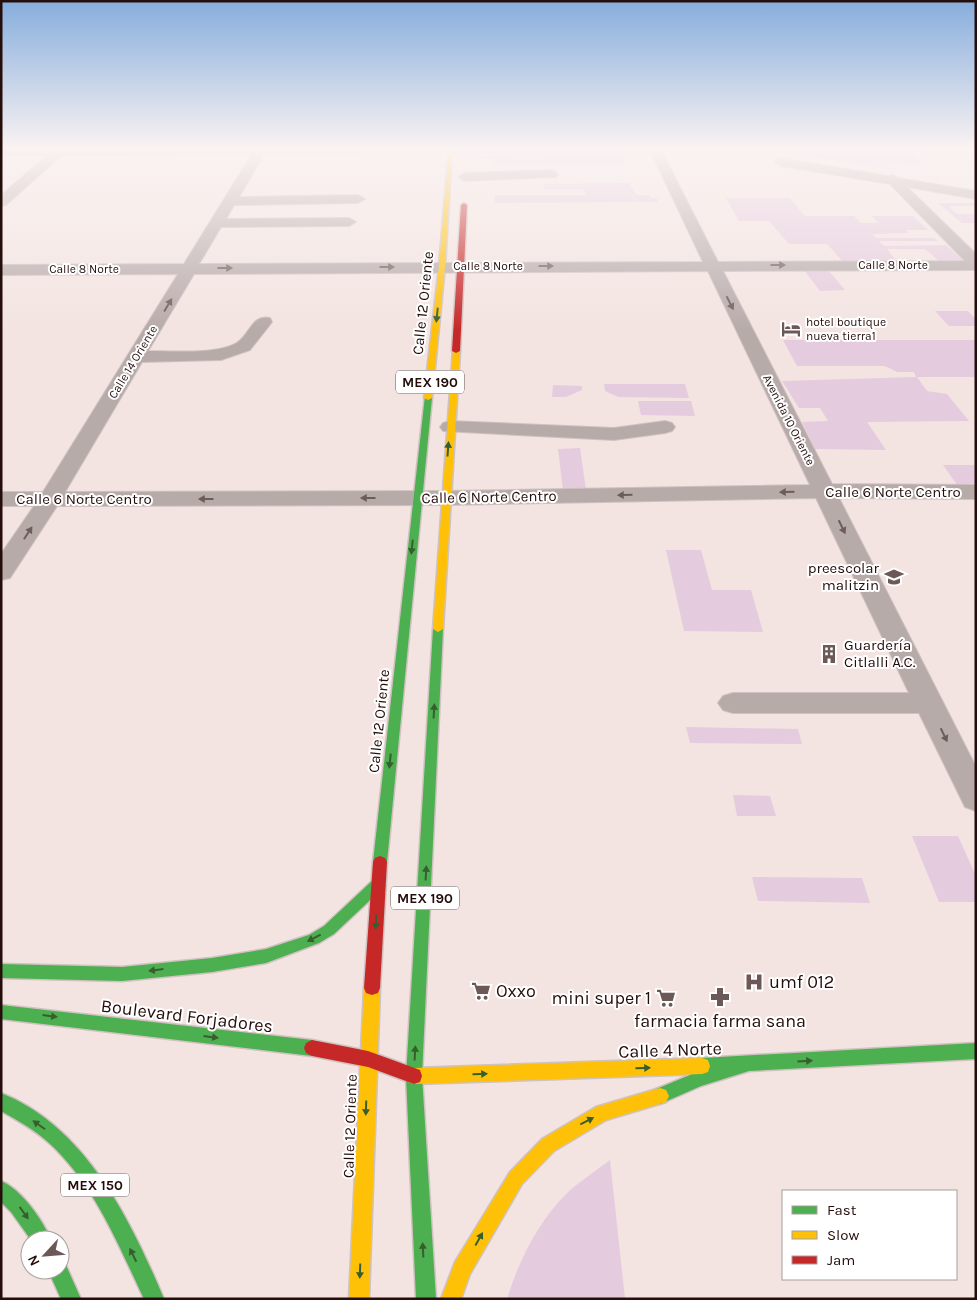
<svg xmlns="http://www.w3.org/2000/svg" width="977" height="1300" font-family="Karla,sans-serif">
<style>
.green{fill:#e5cbde}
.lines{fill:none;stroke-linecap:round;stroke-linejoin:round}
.street-casing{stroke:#d0c2c0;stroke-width:2}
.fast-casing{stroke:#d0c2c0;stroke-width:3}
.slow-casing{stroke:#d0c2c0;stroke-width:3}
.jam-casing{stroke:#d0c2c0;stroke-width:3}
.street{fill:#b7abaa;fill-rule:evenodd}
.fast{fill:#4caf50;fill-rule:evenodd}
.slow{fill:#ffc107;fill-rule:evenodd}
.jam{fill:#c62828;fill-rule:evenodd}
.oneway{fill:#6e5c5a}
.oneway2{fill:#385e2e}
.labels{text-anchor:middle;stroke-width:4;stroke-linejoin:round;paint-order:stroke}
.far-street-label{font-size:12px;fill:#240d0b;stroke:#fff}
.far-poi-label{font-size:12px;fill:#240d0b;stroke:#fff;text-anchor:start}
.shield{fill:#fff;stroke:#665654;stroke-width:1}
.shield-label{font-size:14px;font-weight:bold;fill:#240d0b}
.street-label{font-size:15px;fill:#240d0b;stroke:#fff}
.poi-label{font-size:15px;fill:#240d0b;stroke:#fff;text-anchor:end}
.near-poi-label{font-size:18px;fill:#240d0b;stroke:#fff;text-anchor:start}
.near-street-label{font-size:18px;fill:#240d0b;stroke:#fff}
</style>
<rect width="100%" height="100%" fill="#f3e4e1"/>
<!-- green -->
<g class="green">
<path d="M543,151h77l6,13h-81z"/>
<path d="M776,151h106l6,4h23l13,9h-16l-16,-2 -8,5 18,4z"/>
<path d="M499,152h42l3,13h-50l-1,-7h-17v-2h23z"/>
<path d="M629,183l7,12h14l1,3h6l1,4h-22l-3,-7h-1l3,7 -140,1 -1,-8h92l-3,-6h-39v-5z"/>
<path d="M726,198h64l16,20v-2h48l7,7h17l-6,-7h41l15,14h-22l3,3 -37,1 4,4h58l4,3h-59l5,5 62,-1 19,17h-25l-15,-13h-38l10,13 -53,1 -17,-19h-38l-20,-23h-30z"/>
<path d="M938,203h38v3h-27l8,8h19v9h-14z"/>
<path d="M804,270h24l17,20 -25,1z"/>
<path d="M935,311h33l8,8v7h-27z"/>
<path d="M783,340h193v37h-59l10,14 20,3 22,27 -102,1 19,28 -71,-1 -13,-27 26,-1 -8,-13h-21l-17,-27 134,-4 -2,-5h-17l-12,-6h-88z"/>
<path d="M604,384h81l4,14 -71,-1 -13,-6z"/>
<path d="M553,385l29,1v4l-16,7h-14z"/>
<path d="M638,401h53l4,15 -54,-1z"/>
<path d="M580,448l6,42h-23l-5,-41z"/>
<path d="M943,465h33v21h-18z"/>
<path d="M666,550h35l11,40h39l12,42 -79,-1z"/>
<path d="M686,727l112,2 4,15 -112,-1z"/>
<path d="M733,795l37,1 6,20h-39z"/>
<path d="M912,836h46l18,40v26h-37z"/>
<path d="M752,877l110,1 8,25 -112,-2z"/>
<path d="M610,1160l15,139h-118c12,-39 31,-77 60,-106 13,-12 29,-22 43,-33z"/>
</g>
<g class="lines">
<!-- street casing -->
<g class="street-casing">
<g id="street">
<path d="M56,148h805l-6,3 -193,1 56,110 247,-1 -75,-77 -109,-18 -6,-4 2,-3 4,-1 107,18 4,-1 6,3 78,13v8l-69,-12 69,67v16l-253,1 109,213 144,1v14l-137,-1 137,269v44l-11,-4 -46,-94h-186l-10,-3 -5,-7 5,-7 10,-3h176l-93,-195 -371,7 -388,1 -47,72 -9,2v-26l33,-48h-33v-14h42l135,-218 -177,1v-10l183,-1 68,-110 -190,1 -56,50 -5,1v-11l47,-40h-47v-6zM651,152l52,110 -504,2 22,-37 128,-1 7,-4 -7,-4 -123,1 8,-14 124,-2 7,-4 -7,-4 -119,2 25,-43zM708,271l102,214 -365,6 -380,1 77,-130 79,-2 29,-10 22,-28 -2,-4c-18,-4 -20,16 -32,24 -19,13 -67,9 -90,9l46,-77z"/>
<path d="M552,170l6,4 -2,3 -92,4 -6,-4 6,-4z"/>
<path d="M450,421l164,7 51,-7 7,2 3,4 -3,4 -7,2 -51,7 -171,-9 -3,-4 3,-4z"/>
</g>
</g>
<!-- fast casing -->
<g class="fast-casing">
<g id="fast">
<path d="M425,396l7,2 -45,464 -2,4 -5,2 -5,-2 -2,-4z"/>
<path d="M438,626l5,3 -21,447 14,223h-20l-10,-223 27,-447z"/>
<path d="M378,878l5,2 2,4 -2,4 -49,46 -15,9 -53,20 -54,9 -90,9 -121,-3v-14l121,3 90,-9 54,-9 43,-14 15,-9 49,-46z"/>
<path d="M1,1005l311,35 6,3 2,5 -2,5 -6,3 -311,-37z"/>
<path d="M976,1043v16l-227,12 -48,15 -41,18 -6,-2 -3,-6 3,-6 43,-18 -3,-6 2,-6 6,-2z"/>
<path d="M1,1093c84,33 130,127 163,206h-20c-26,-55 -50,-115 -95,-156 -14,-13 -32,-23 -48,-32z"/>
<path d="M1,1181c20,8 42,39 50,59h-20l-20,-28 -10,-10z"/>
<path d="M60,1261l5,2 16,36h-20l-13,-29h12z"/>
</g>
</g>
<!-- slow casing -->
<g class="slow-casing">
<g id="slow">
<path d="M449,148h5l-2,2 -7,116 -13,132 -4,2 -4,-2 15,-132z"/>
<path d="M453,349l7,2 -17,278 -5,3 -5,-3z"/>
<path d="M372,981l6,2 2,5 -11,311h-20l15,-311 2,-5z"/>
<path d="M702,1058l6,2 2,6 -2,6 -6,2 -288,10 -6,-2 -2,-6 2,-6 6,-2z"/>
<path d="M660,1088l6,2 3,6 -3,6 -60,18 -52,31 -32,33 -52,90 -9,25h-20l14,-37 55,-90 32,-33 54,-32z"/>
</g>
</g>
<!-- jam casing -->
<g class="jam-casing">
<g id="jam">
<path d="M464,203l3,2 -7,146 -4,2 -4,-2 9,-146z"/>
<path d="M380,856l5,2 2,4 -7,126 -2,5 -6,2 -6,-2 -2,-5 9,-126 2,-4z"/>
<path d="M312,1040l56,11 52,19 2,6 -2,6 -6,2 -46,-17 -56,-11 -6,-3 -2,-5 2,-5z"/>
</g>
</g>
<!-- street -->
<use href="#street" class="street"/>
<!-- fast -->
<use href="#fast" class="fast"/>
<!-- slow -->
<use href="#slow" class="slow"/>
<!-- jam -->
<use href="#jam" class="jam"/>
</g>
<!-- one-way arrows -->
<defs><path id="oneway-solid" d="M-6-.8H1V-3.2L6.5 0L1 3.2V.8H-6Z" transform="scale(1.25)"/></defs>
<g class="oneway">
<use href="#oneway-solid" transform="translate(778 265)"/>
<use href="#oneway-solid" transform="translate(546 266)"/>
<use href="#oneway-solid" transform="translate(387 267)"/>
<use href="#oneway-solid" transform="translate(225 268)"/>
<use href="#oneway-solid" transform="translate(730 303) rotate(63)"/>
<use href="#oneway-solid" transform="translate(168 305) rotate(-59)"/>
<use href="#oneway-solid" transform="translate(787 492) rotate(179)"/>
<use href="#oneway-solid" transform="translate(625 495) rotate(179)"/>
<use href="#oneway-solid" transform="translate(368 498) rotate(180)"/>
<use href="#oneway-solid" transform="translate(206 499) rotate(180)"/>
<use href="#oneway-solid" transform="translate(842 527) rotate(64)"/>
<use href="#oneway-solid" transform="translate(28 533) rotate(-57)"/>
<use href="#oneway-solid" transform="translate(944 735) rotate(64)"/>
</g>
<g class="oneway2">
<use href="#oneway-solid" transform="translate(437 315) rotate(96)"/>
<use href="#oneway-solid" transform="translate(448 449) rotate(-86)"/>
<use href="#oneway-solid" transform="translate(412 547) rotate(96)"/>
<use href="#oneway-solid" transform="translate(434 711) rotate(-87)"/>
<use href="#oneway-solid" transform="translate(390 761) rotate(96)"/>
<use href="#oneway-solid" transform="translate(426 873) rotate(-87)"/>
<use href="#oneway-solid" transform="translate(376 922) rotate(93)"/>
<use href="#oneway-solid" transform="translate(314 938) rotate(153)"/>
<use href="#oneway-solid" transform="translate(156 970) rotate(173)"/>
<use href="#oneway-solid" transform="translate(50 1016) rotate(7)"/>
<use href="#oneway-solid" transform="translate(211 1037) rotate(7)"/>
<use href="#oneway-solid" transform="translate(415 1053) rotate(-87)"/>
<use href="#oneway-solid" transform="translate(805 1061) rotate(-3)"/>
<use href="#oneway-solid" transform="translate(643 1068) rotate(-2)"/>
<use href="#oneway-solid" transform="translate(480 1074) rotate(-2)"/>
<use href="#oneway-solid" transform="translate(366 1108) rotate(92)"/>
<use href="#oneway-solid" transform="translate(587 1121) rotate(-27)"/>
<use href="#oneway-solid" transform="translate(39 1125) rotate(-145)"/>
<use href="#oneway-solid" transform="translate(24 1213) rotate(54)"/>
<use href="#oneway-solid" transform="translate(479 1239) rotate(-61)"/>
<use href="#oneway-solid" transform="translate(423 1250) rotate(-93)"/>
<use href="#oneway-solid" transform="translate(133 1255) rotate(-116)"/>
<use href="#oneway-solid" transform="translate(360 1271) rotate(92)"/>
</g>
<!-- sky -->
<linearGradient id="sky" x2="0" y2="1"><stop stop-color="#86addc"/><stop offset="0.45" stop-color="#faf3f2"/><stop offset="1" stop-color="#faf3f2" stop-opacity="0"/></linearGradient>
<rect width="977" height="330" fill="url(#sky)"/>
<!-- icons -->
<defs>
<g id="hotel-bare" transform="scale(1.5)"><path d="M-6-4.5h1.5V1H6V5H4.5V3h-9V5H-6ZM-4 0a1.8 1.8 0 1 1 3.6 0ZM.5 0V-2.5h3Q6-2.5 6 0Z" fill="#6c5856" stroke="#fff" stroke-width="2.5" paint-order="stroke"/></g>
<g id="school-bare" transform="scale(1.5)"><path d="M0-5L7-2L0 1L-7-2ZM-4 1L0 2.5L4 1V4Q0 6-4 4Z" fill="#6c5856" stroke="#fff" stroke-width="2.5" paint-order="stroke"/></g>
<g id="building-bare" transform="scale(1.5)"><path d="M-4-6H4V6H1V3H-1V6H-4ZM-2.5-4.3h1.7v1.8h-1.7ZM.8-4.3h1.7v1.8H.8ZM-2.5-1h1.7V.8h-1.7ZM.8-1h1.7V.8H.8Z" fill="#6c5856" stroke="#fff" stroke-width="2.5" paint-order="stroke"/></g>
<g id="hospital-bare" transform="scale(1.5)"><path d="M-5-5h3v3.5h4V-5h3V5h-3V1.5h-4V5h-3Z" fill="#6c5856" stroke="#fff" stroke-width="2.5" paint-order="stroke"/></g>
<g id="supermarket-bare" transform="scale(1.5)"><path d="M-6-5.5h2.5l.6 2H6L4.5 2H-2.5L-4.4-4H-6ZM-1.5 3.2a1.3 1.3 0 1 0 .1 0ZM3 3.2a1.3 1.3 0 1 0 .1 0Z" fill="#6c5856" stroke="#fff" stroke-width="2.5" paint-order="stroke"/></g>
<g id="pharmacy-bare" transform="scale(1.5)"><path d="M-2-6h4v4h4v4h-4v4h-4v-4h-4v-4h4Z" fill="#6c5856" stroke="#fff" stroke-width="2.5" paint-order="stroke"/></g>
</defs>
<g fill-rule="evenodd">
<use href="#hotel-bare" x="791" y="329"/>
<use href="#school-bare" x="894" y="577"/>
<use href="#building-bare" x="829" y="654"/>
<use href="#hospital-bare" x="754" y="982"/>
<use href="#supermarket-bare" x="481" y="991"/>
<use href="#pharmacy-bare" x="720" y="997"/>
<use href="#supermarket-bare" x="666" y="998"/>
</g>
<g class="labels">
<!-- far-street labels -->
<g class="far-street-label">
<text x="893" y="269">Calle 8 Norte</text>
<text x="488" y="270">Calle 8 Norte</text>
<text x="84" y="273">Calle 8 Norte</text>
<text transform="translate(133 362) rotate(-59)" y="4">Calle 14 Oriente</text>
<text transform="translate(789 420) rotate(63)" y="4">Avenida 10 Oriente</text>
</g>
<!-- far-poi labels -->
<g class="far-poi-label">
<text x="806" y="326">hotel boutique<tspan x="806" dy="14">nueva tierra1</tspan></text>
</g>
<!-- shield labels -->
<g class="shield">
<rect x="396" y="370.5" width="68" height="23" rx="4"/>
<rect x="391" y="886.5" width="68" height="23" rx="4"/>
<rect x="61" y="1173.5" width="68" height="23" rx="4"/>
</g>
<g class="shield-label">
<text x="430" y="387">MEX 190</text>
<text x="425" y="903">MEX 190</text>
<text x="95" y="1190">MEX 150</text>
</g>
<!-- street labels -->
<g class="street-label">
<text transform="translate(423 303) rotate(-84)" y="5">Calle 12 Oriente</text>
<text x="893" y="497">Calle 6 Norte Centro</text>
<text transform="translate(489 497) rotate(-1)" y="5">Calle 6 Norte Centro</text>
<text x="84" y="504">Calle 6 Norte Centro</text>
<text transform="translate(379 721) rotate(-84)" y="5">Calle 12 Oriente</text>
<text transform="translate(350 1126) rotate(-88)" y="5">Calle 12 Oriente</text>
</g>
<!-- poi labels -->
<g class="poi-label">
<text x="879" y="573">preescolar<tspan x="879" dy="17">malitzin</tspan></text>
<text x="844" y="650" text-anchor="start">Guardería<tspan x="844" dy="17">Citlalli A.C.</tspan></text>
</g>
<!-- near-poi labels -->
<g class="near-poi-label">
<text x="769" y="988">umf 012</text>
<text x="496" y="997">Oxxo</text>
<text x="651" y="1004" text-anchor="end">mini super 1</text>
<text x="720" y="1027" text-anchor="middle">farmacia farma sana</text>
</g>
<!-- near-street labels -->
<g class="near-street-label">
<text transform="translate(187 1016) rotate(7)" y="6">Boulevard Forjadores</text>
<text transform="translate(670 1050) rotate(-2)" y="6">Calle 4 Norte</text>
</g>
</g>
<!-- border -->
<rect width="977" height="1300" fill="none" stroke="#240d0b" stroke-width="5"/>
<!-- legend -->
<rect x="782" y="1190" width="175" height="90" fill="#ffffff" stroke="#a79e9d"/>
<rect x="792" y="1206" width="25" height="8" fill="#4caf50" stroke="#a79e9d"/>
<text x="827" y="1215" font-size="15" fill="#240d0b">Fast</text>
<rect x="792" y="1231" width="25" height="8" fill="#ffc107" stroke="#a79e9d"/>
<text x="827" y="1240" font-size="15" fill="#240d0b">Slow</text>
<rect x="792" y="1256" width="25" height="8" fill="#c62828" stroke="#a79e9d"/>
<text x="827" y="1265" font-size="15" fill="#240d0b">Jam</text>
<!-- north arrow -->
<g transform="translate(45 1255) rotate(244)"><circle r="24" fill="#ffffff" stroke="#a79e9d"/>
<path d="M0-4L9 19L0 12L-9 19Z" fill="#6c5856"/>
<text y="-8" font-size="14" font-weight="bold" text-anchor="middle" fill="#240d0b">N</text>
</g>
</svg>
